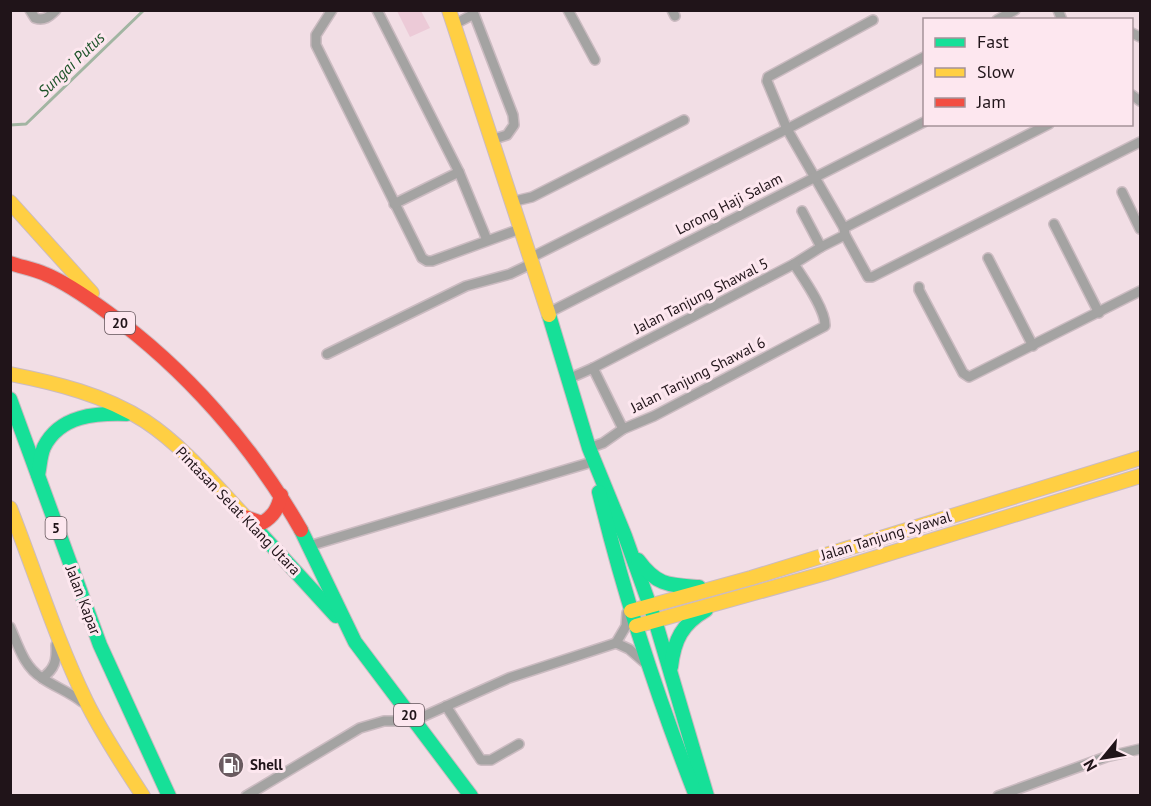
<svg xmlns="http://www.w3.org/2000/svg" width="1151" height="806" font-family="'PT Sans',sans-serif">
<style>
.green{fill:#eccad7}
.lines{fill:none;stroke-linecap:round;stroke-linejoin:round}
.stream{stroke:#a2b5a2;stroke-width:3}
.street-casing{stroke:#cbbbc1;stroke-width:12}
.fast-casing{stroke:#cbbbc1;stroke-width:16}
.slow-casing{stroke:#cbbbc1;stroke-width:16}
.jam-casing{stroke:#cbbbc1;stroke-width:16}
.street{stroke:#a4a3a2;stroke-width:9}
.fast{stroke:#16e098;stroke-width:14}
.slow{stroke:#ffcf43;stroke-width:14}
.jam{stroke:#f24e42;stroke-width:14}
.labels{text-anchor:middle;stroke-width:6;stroke-linejoin:round;paint-order:stroke}
.shield{fill:#fde7ef;stroke:#625359;stroke-width:1.5}
.shield-label{font-size:14px;font-weight:bold;fill:#201419}
.street-label{font-size:15px;fill:#201419;stroke:#fde7ef}
.poi-label{font-size:15px;font-weight:bold;fill:#201419;stroke:#fde7ef;text-anchor:start}
.water-label{font-size:16px;font-style:italic;fill:#1c5328;stroke:#fde7ef}
</style>
<rect width="100%" height="100%" fill="#f2dee5"/>
<!-- green -->
<path class="green" d="M397,11h24l9,17 -20,9z"/>
<g class="lines">
<!-- stream -->
<path class="stream" d="M10,125l16,-1 118,-114"/>
<!-- street casing -->
<g class="street-casing">
<g id="street">
<path d="M30,10l5,8c9,3 14,-1 21,-8"/>
<path d="M332,10l-16,25v10l106,213 5,3h5l88,-32"/>
<path d="M377,10l82,162 28,68"/>
<path d="M568,10l27,50"/>
<path d="M672,10l3,6"/>
<path d="M1058,10l4,10"/>
<path d="M873,20l-105,57 -1,4 20,48 57,99 1,7 23,42h4l268,-135"/>
<path d="M997,20l18,-10"/>
<path d="M453,25l21,-11 39,101 1,10 -7,10 -16,5"/>
<path d="M1132,33l8,4"/>
<path d="M1132,95l8,6"/>
<path d="M1122,192l18,37"/>
<path d="M511,202l21,-5 152,-77"/>
<path d="M394,204l65,-32"/>
<path d="M802,211l19,36"/>
<path d="M1054,224l45,89"/>
<path d="M844,228l205,-104"/>
<path d="M530,258l257,-129 137,-72"/>
<path d="M988,258l45,88"/>
<path d="M919,287v3l44,83 6,4 171,-86"/>
<path d="M548,313l376,-191"/>
<path d="M327,354l139,-68 44,-12 21,-10"/>
<path d="M593,368l30,61"/>
<path d="M568,379l25,-11 101,-52 100,-52 27,-17 24,-12"/>
<path d="M589,448l14,-5 20,-14 31,-13 171,-90c1,-16 -22,-48 -31,-62"/>
<path d="M309,546l283,-84"/>
<path d="M10,627c8,18 14,40 32,51 13,9 28,14 40,24"/>
<path d="M616,643l10,-17 1,-13"/>
<path d="M616,643l13,6 15,13"/>
<path d="M42,678c13,-9 15,-18 14,-33"/>
<path d="M446,706l35,54h10l28,-16"/>
<path d="M246,796l114,-68 24,-7h29l96,-43 107,-35"/>
<path d="M998,796l108,-39 34,-8"/>
</g>
</g>
<!-- fast casing -->
<g class="fast-casing">
<g id="fast">
<path d="M549,315l40,133 36,88 30,84 52,176"/>
<path d="M10,399l90,246 69,151"/>
<path d="M38,475c2,-9 2,-19 6,-28 16,-32 52,-34 83,-33"/>
<path d="M599,492c25,104 58,204 97,304"/>
<path d="M252,524l84,92"/>
<path d="M301,530l54,112 116,154"/>
<path d="M638,560c19,26 31,25 61,27"/>
<path d="M671,667c3,-27 11,-43 35,-57"/>
</g>
</g>
<!-- slow casing -->
<g class="slow-casing">
<g id="slow">
<path d="M449,10l100,305"/>
<path d="M10,202l82,91"/>
<path d="M10,374c46,9 95,21 135,47 41,27 73,68 107,103"/>
<path d="M10,508c25,64 46,131 76,193 16,33 37,64 57,95"/>
<path d="M631,611l120,-33 389,-120"/>
<path d="M636,626l190,-53 314,-97"/>
</g>
</g>
<!-- jam casing -->
<g class="jam-casing">
<g id="jam">
<path d="M10,263c11,4 24,6 35,11 22,9 43,24 62,38 79,57 146,134 194,218"/>
<path d="M245,517l17,6c12,-7 16,-15 19,-28"/>
</g>
</g>
<!-- street -->
<use href="#street" class="street"/>
<!-- fast -->
<use href="#fast" class="fast"/>
<!-- slow -->
<use href="#slow" class="slow"/>
<!-- jam -->
<use href="#jam" class="jam"/>
</g>
<!-- icons -->
<defs>
<g id="fuel-disc" transform="scale(1.35)"><circle r="9.5" fill="#6a5b60" stroke="#fde7ef"/><path d="M-5.5-6h7V0h2V4h1.3V-2.5L3-4.5l.8-.8L6-3V5H2.5V1h-1V6h-7ZM-4.2-4.7v3.2H.2V-4.7Z" fill="#fff"/></g>
</defs>
<g fill-rule="evenodd">
<use href="#fuel-disc" x="231" y="765"/>
</g>
<g class="labels">
<!-- shield labels -->
<g class="shield">
<rect x="105" y="312" width="30" height="22" rx="4.5"/>
<rect x="45.5" y="517" width="21" height="22" rx="4.5"/>
<rect x="394" y="704" width="30" height="22" rx="4.5"/>
</g>
<g class="shield-label">
<text x="120" y="328">20</text>
<text x="56" y="533">5</text>
<text x="409" y="720">20</text>
</g>
<!-- street labels -->
<g class="street-label">
<text transform="translate(729 204) rotate(-27)" y="5">Lorong Haji Salam</text>
<text transform="translate(701 296) rotate(-27)" y="5">Jalan Tanjung Shawal 5</text>
<text transform="translate(698 375) rotate(-27)" y="5">Jalan Tanjung Shawal 6</text>
<text transform="translate(238 511) rotate(46)" y="5">Pintasan Selat Klang Utara</text>
<text transform="translate(886 536) rotate(-17)" y="5">Jalan Tanjung Syawal</text>
<text transform="translate(83 600) rotate(69)" y="5">Jalan Kapar</text>
</g>
<!-- poi labels -->
<g class="poi-label">
<text x="250" y="770">Shell</text>
</g>
<!-- water labels -->
<g class="water-label">
<text transform="translate(71 64) rotate(-44)" y="6">Sungai Putus</text>
</g>
</g>
<!-- border -->
<rect width="1151" height="806" fill="none" stroke="#201419" stroke-width="24"/>
<!-- legend -->
<rect x="923" y="18" width="210" height="108" fill="#fde7ef" stroke="#a59399" stroke-width="1.5"/>
<rect x="935" y="38" width="30" height="9" fill="#16e098" stroke="#a59399" stroke-width="1.5"/>
<text x="977" y="48" font-size="18" fill="#201419">Fast</text>
<rect x="935" y="68" width="30" height="9" fill="#ffcf43" stroke="#a59399" stroke-width="1.5"/>
<text x="977" y="78" font-size="18" fill="#201419">Slow</text>
<rect x="935" y="98" width="30" height="9" fill="#f24e42" stroke="#a59399" stroke-width="1.5"/>
<text x="977" y="108" font-size="18" fill="#201419">Jam</text>
<!-- north arrow -->
<g transform="translate(1103 758) rotate(240)" stroke="#fde7ef" stroke-width="4.5" paint-order="stroke">
<path d="M0-4.5L10 22L0 15L-10 22Z" fill="#201419"/>
<text y="-9" font-size="16" font-weight="bold" text-anchor="middle" fill="#201419">N</text>
</g>
</svg>
